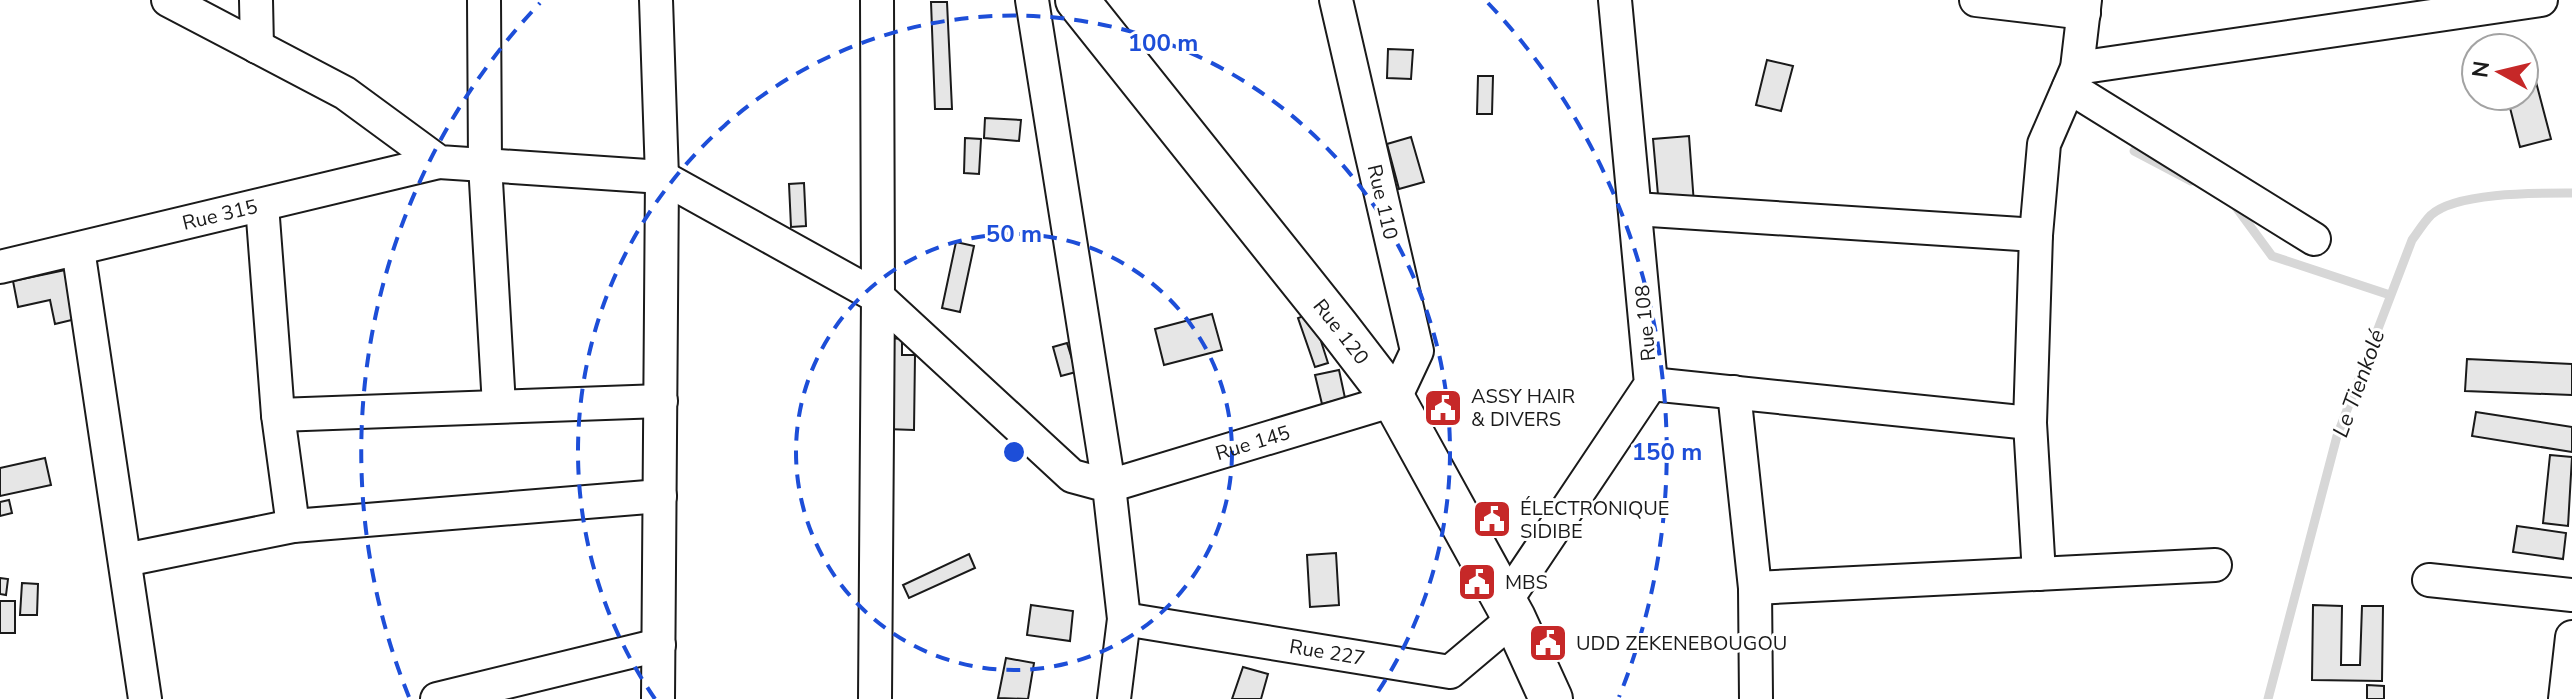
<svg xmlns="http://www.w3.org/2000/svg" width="2572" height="699" font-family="'Nunito Sans',sans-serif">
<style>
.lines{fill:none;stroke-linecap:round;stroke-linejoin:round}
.stream{stroke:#d7d7d7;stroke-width:9}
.building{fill:#e6e6e6;stroke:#1a1a1a;stroke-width:2}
.minor-casing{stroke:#1a1a1a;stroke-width:36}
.major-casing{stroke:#1a1a1a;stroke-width:46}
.minor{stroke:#fff;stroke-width:32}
.major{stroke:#fff;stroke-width:42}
.ring{fill:none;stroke:#1d4ed8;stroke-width:4;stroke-dasharray:14 10}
.labels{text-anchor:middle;stroke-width:6;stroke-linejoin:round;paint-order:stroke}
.street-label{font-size:20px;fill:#1a1a1a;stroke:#fff}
.poi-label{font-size:20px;fill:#1a1a1a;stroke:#fff;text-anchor:start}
.water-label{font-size:22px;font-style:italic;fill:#1a1a1a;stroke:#fff}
.centre{fill:#1d4ed8;stroke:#fff;stroke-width:4}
.ring-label{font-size:24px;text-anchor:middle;font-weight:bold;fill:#1d4ed8;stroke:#fff;stroke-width:6;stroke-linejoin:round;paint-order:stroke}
</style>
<rect width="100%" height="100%" fill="#fff"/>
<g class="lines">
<!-- stream -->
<g class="stream">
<path d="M2134,151l57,30"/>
<path d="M2233,203l39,53 118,39"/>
<path d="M2268,699l69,-263 75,-196c6,-8 12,-18 19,-25 25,-23 107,-22 141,-22"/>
</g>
</g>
<!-- building -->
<g class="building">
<path d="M931,2h16l5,107h-17z"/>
<path d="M1388,49l25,1 -2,29 -24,-1z"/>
<path d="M1767,60l26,6 -12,45 -25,-6z"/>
<path d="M2531,63l20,76 -31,8 -13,-51h17v-31z"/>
<path d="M1478,76h15l-1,38h-15z"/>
<path d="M985,118l36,2 -2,21 -35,-3z"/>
<path d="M1689,136l5,68 -35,2 -6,-67z"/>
<path d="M1411,137l13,45 -25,7 -12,-45z"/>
<path d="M965,138l16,1 -2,35 -15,-1z"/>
<path d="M804,183l2,43 -15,1 -2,-43z"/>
<path d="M956,242l18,4 -14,66 -18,-4z"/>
<path d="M70,269l10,49 -25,6 -5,-24 -32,7 -5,-26z"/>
<path d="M1312,313l16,50 -13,4 -17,-49z"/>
<path d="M1212,314l10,36 -58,15 -9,-36z"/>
<path d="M890,338l12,1v16h13l-1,75 -28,-1z"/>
<path d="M1067,343l9,29 -15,4 -8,-29z"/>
<path d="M2467,359l105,5v31l-107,-4z"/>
<path d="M1339,370l6,28 -23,6 -7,-29z"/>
<path d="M2476,412l96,15v25l-100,-16z"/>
<path d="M2550,455l22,2 -4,69 -25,-3z"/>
<path d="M45,458l6,27 -51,11v-28z"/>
<path d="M9,500l3,13 -12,3v-14z"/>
<path d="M2517,526l49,7 -3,26 -50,-7z"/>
<path d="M1336,553l3,52 -29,2 -3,-52z"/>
<path d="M969,554l6,14 -66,30 -6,-13z"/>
<path d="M0,578l8,1 -2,16 -6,-1z"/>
<path d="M22,583l16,1 -1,31h-17z"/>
<rect x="0" y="601" width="15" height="32"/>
<path d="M1031,605l42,6 -3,30 -43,-6z"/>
<path d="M2313,605l29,1 -1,59h19l2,-59h21l-1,75 -70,-1z"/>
<path d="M1006,658l28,5 -6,36 -30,-1z"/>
<path d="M1243,667l25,7 -7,25h-29z"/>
<path d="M2367,685l17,1v13h-17z"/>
</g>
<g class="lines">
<!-- minor casing -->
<g class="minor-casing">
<g id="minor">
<path d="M168,0l177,93 94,69 223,15 216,120 194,179 37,10 15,133 -10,80"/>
<path d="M256,0l1,47"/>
<path d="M484,0l1,164 14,242"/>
<path d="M656,0l6,177 -4,522"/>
<path id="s1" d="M1032,0l77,486 285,-86 23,-49 -81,-351"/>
<path d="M1976,0l108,13"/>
<path d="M2077,68l464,-68"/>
<path d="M2069,87l245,152"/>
<path d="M262,205l16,210 15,111"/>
<path d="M1635,209l401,26"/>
<path d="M78,249l67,450"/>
<path id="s2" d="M0,267l439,-105"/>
<path d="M1651,384l379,39"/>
<path d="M1734,392l21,196 1,111"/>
<path d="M278,415l383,-14"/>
<path d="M125,560l168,-34 367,-30"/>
<path d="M2039,574l-9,-151 6,-188 8,-91 33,-76 8,-68"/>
<path d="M2429,580l143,15"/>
<path d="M1755,588l460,-23"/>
<path d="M1505,602l146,-218 -36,-384"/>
<path id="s3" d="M1124,619l326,53 64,-54"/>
<path d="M437,699l222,-54"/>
<path d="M875,699l3,-402 -1,-297"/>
<path d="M2565,699l7,-62"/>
</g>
</g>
<!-- major casing -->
<g class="major-casing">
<g id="major">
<path id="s4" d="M1077,0l261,327 56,73 120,218 37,81"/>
</g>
</g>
<!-- minor -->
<use href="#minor" class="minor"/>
<!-- major -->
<use href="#major" class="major"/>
</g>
<!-- distance rings -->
<g class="ring">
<circle cx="1014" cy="452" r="218"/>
<path d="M655 699A436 436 0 1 1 1373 699"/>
<path d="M409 697A653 653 0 0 1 540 3M1488 3A653 653 0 0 1 1619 697"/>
</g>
<!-- icons -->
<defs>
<g id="civic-square" transform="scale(2)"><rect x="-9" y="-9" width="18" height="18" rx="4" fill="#c62828" stroke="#fff"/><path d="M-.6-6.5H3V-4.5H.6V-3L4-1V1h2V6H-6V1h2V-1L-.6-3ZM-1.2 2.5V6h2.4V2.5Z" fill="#fff"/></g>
</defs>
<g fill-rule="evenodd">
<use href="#civic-square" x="1443" y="408"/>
<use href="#civic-square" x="1492" y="519"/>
<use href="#civic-square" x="1477" y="582"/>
<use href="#civic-square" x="1548" y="643"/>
</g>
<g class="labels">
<!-- street labels -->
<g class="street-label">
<text transform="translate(1383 202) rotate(77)" y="7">Rue 110</text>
<text dy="7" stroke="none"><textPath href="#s2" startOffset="226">Rue 315</textPath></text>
<text transform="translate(1645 323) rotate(-95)" y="7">Rue 108</text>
<text dy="7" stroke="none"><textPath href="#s4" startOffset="424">Rue 120</textPath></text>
<text dy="7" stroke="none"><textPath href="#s1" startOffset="642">Rue 145</textPath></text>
<text dy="7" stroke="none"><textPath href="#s3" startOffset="206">Rue 227</textPath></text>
</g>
<!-- poi labels -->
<g class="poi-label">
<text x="1471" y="403">ASSY HAIR<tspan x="1471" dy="23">&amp; DIVERS</tspan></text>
<text x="1520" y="515">ÉLECTRONIQUE<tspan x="1520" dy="23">SIDIBE</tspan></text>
<text x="1505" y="589">MBS</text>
<text x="1576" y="650">UDD ZEKENEBOUGOU</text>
</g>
<!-- water labels -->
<g class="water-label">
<text transform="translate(2358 383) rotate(-70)" y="8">Le Tienkolé</text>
</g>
</g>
<circle cx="1014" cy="452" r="12" class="centre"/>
<g class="ring-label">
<text x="1163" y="51">100 m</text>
<text x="1014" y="242">50 m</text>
<text x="1667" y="460">150 m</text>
</g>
<!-- north arrow -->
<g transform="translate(2500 72) rotate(278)"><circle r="38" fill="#ffffff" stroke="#a3a3a3" stroke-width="2"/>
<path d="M0-6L14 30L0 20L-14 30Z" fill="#c62828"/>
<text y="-12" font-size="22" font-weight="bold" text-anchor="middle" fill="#1a1a1a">N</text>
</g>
</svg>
